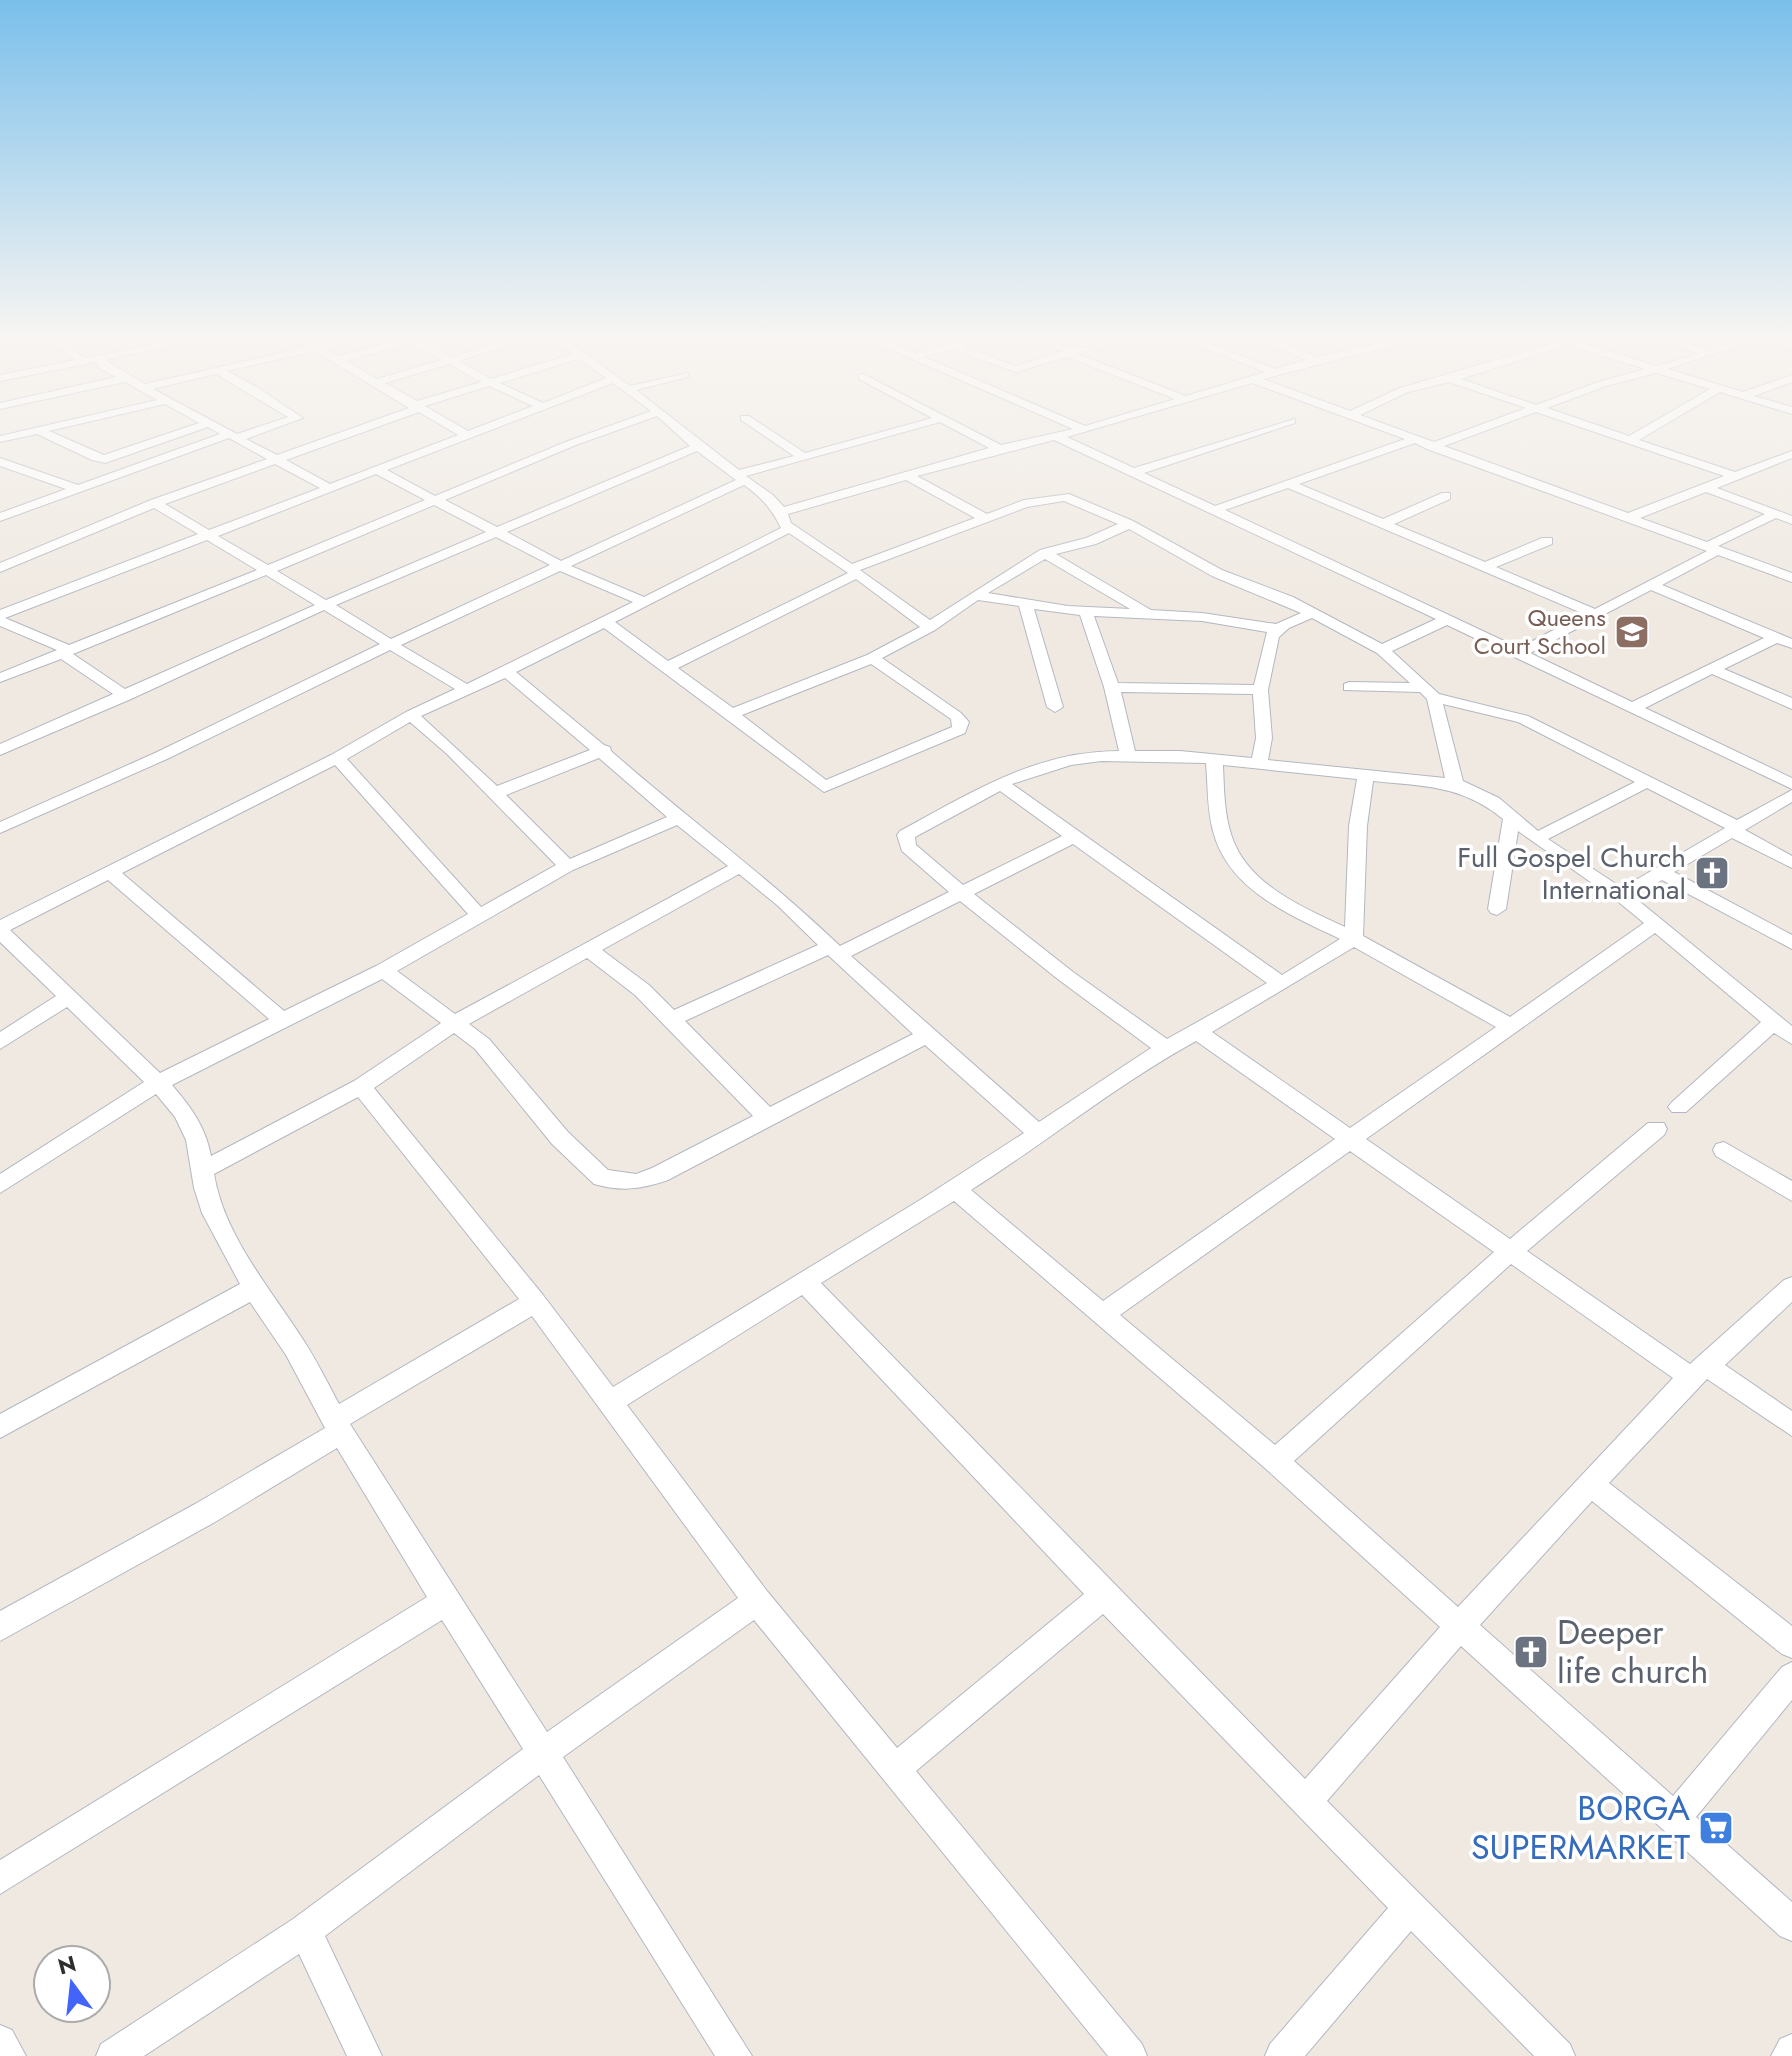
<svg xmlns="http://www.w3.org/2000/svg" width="1792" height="2056" font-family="Jost,sans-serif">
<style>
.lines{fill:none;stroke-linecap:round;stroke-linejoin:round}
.minor-casing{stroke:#b4b7c1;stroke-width:2}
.minor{fill:#fff;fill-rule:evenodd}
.labels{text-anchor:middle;stroke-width:7;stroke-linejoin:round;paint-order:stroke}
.far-education-label{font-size:24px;fill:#785e54;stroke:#fff;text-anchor:end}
.worship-label{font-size:28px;fill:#5b616d;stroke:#fff;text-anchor:end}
.near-worship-label{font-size:34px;fill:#5b616d;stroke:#fff;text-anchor:start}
.near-shop-label{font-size:34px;fill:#366cbe;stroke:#fff;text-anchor:end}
</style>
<rect width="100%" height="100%" fill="#efe9e1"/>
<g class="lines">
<!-- minor casing -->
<g class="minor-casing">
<g id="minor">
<path d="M45,335h11l29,23 115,-23h21l-116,25 40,24 162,-37 -25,-12h16l20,9 40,-9h19l-52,14 13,7 66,-18 -4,-3h13l38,22 73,-22h16l-81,26 32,18 82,-25 -25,-19h12l70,51 58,-13v4l-52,13 103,80 55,-14 -53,-36v-4h8l56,37 127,-35 -73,-39v-4l4,-1 138,71 72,-16 -193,-84 -1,-2 5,-3 31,13 62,-17 5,3 -1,2 -19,5 54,20 47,-15 -39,-16c18,0 35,13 51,13 20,0 38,-13 59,-13l-56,19 108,42 79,-24 -94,-37h14l90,34 31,-9 -57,-25h14l54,22 98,-22h19l-171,44 87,32 50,-23 157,-46 -17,-7h16l101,31 42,-12 -53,-19h15l48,16 42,-16h16l25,7v6l-33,-9 -91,30 75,23 49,-17v7l-38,14 38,11v7l-72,-22 -81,48 96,32 57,-21v7l-75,30 75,28v8l-16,-6 -58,28 74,27v9l-74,-27 -56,30 130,54v9l-15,-5 -53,26 68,29v11l-80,-35 -67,34 147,70v11l-345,-164 -55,26 47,43 89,22 209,104 55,-30v12l-47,28 47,26v12l-60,-30 -58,34 118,63v14l-130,-69 -28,17 158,129v18l-18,-11 -88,79h-14l-4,-5 4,-5 89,-80 -106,-89 -289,206 144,100 138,-116h16l3,6 -3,6 -137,116 163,113 94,-84 8,-3v25l-67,63 67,46v25l-85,-57 -98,104 183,143v32l-10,-4 -190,-153 -112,124 193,171 109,-129 10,-5v38l-96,117 96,85v39l-12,-5 -319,-290 -134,155 243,243 5,12h-41l-123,-125 -106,125h-40l5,-12 118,-136 -285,-294 -187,157 226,273 5,12h-39l-354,-436 -191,137 189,299h-37l-176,-281 -214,161 57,120h-35l-48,-102 -155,102h-48l5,-12 192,-125 230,-170 -81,-129 -442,274v-34l427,-263 -90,-149 -122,74 -215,119v-30l195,-107 130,-76 -39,-73 -36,-53 -250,136v-24l240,-130 -38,-71 -8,-25 -8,-48 -11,-23 -19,-23 -156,99v-19l144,-92 -77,-75 -67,42v-17l56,-36 -56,-54v-22l331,-165 75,-43 49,-23 -65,-39 -223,109 -167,74v-11l155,-69 225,-109 -56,-34 -193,89 -131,56v-11l113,-50 -52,-35 -61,23v-9l57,-23 -57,-24v-16l198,-76 -44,-26 -154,64v-9l151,-63 116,-41 -38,-21 -229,83v-8l66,-24 -66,-23v-8l78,27 142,-51 -12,-7 -103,36 -13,-3 -55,-26 -37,8v-6l157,-36 -32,-18 -125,27v-6l116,-26 -17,-9 -3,-6 -96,19v-6l75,-15zM411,343l30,17 -64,19 -31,-18zM1567,345l78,24 -47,13 -62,23 -75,-26zM951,349l65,23 51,-15 108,42 -90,27 -161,-69zM315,351l94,57 -132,47 -31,-16 57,-21 -46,-31 -30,-16zM579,359l27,19 -63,25 -43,-20zM449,364l32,18 -64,19 -32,-18zM1656,373l54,16 -81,47 -82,-28 59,-22zM216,374l72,43 -51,17 -84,-45zM1449,382l77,26 -92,34 -74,-27 48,-23zM613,383l38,28 -83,30 -133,55 -48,-26zM1252,383l153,56 -190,67 -71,-33 151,-50v-4l-161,49 -67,-31zM489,386l44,20 -65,25 -43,-25zM165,404l34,19 -95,32 -55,-24zM419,412l39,23 -128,49 -44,-24zM1536,412l188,64 -96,37 -184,-67zM657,416l33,30 -193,81 -52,-27 131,-55zM940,422l49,26 -205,59 -11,-12 -27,-19zM1054,440l382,179 -54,25 -89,-47 -71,-27 -89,-49 -64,-27 -45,6 -37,14 -70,-38zM1415,443l12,6 280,102 -112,58 -99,-42 56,-23v-6h-10l-57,24 -91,-38 56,-25v-6h-8l-59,26 -84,-35zM697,451l39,29 -175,81 -54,-29zM275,464l45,24 -111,42 -44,-26zM376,474l49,26 -157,65 -50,-29zM906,480l69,38 -123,46 -61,-41 -3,-9zM744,485c18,13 27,23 37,43l-137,69 -73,-31zM1288,488l296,126 -65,34 -294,-138zM1706,492l59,22 -58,28 -67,-24zM1064,501l54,23 -32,14 -46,12 -110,70 -70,-50 167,-63zM434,505l52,27 -160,68 -49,-29zM1129,529l83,47 89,37 -25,11 -74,-11 -51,-3 -95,-56 40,-10zM789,533l59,40 -180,88 -53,-39zM496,537l54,28 -159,74 -55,-34zM207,540l50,30 -188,75 -64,-27zM1045,559l85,50 -62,-3 -80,-13zM560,571l73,31 -166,82 -66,-39zM266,575l49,30 -190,84 -52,-35zM856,579l64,48 -53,28 -134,53 -55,-40zM1651,590l113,48 -132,64 -102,-49zM978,600l41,6 28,101 8,5 8,-5 -29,-98 46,6 24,72 15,64c-84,0 -148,42 -219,80l-3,4 5,16 47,41 -109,54c-73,-70 -153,-128 -229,-195l-1,-4 -6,-2 -88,-73 88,-44 220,164 141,-59 4,-11 -8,-9 -79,-55 53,-28zM1094,616l108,5 65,11 -13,53 -136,-2zM1312,618l65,35 33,30 -61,-1 -5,2v6l76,2 7,7 18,79 -177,-18 4,-22 -4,-48 11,-53 10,-9zM871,664l80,55 1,8 -126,53 -84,-65zM505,678l85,72 -93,36 -76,-70zM1121,692l132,2 3,44 -4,20 -72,-7h-45zM1443,704l75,18 117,60 -97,49 -39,-33 -36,-17zM410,722l37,32 109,111 -75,42 -134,-148zM599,758l68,59 -97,42 -64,-64zM1101,761l105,2c2,23 1,46 7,68 15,59 77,84 127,108l-58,36 -270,-191 59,-19zM335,765l133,149 -92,52 -92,45 -162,-138zM1223,765l134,14 -8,47 -4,101c-43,-20 -99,-43 -114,-93 -7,-22 -7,-46 -8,-69zM1373,781c50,5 89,4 130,38l-15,90 3,4 6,2 9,-6 12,-78 98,69 28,23 -134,94 -147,-81 4,-110zM1647,788l78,40 -103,60 -74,-49zM1000,791l62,45 -99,49 -47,-40 -1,-8zM677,825l51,41 -273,148 -58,-43 176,-101zM1073,844l194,139 -100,56 -94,-67 -99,-78zM739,874l38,31 41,40 -144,65 -25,-25 -47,-35zM108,880l161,139 -109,54 -150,-143zM960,901l99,79 92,68 -112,74 -188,-166zM1354,947l142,80 -146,101 -138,-96zM828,955l85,79 -143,73 -85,-86zM587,958l48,37 118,121 -101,52 -16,6 -28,-4 -40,-38 -79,-93 -20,-15zM382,979l59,44 -87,58 -143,75c-5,-29 -21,-50 -39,-71zM454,1033l21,16 77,95 42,40c27,8 48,5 74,-4l257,-135 99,88 -104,67 -307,187 -70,-92 -169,-207zM1196,1041l139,98 -232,162 -132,-111c76,-48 145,-105 225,-149zM358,1097l161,202 -180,105c-12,-22 -23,-45 -37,-66 -33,-51 -78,-103 -88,-164zM1350,1151l144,101 -219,193 -155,-130zM954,1201l312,268 174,158 -135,152 -484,-496zM1511,1264l162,114 -215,229 -164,-146zM802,1295l282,299 -187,154 -130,-157 -140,-186zM532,1316l206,282 -191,134 -197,-308z"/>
<path d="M1724,1142l68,39v20l-76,-45 -3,-6 3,-6z"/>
<path d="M0,2025l12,5 14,26h-26z"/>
<path d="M1792,2034v22h-21l9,-17z"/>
</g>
</g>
<!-- minor -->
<use href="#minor" class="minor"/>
</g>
<!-- sky -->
<linearGradient id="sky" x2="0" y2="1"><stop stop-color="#7abfeb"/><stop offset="0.54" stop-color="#f8f5f2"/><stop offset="1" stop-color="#f8f5f2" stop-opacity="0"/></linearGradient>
<rect width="1792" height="623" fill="url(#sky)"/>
<!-- icons -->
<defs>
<g id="school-square" transform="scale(1.8)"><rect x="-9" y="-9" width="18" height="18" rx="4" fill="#8d6e63" stroke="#fff"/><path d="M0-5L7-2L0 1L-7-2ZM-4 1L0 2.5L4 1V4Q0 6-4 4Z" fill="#fff"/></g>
<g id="church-square" transform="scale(1.8)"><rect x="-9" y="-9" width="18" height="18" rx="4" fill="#6b7280" stroke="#fff"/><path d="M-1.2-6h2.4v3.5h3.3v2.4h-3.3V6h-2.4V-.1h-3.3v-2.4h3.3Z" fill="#fff"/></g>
<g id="supermarket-square" transform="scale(1.8)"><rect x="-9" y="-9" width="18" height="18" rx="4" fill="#3f7fe0" stroke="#fff"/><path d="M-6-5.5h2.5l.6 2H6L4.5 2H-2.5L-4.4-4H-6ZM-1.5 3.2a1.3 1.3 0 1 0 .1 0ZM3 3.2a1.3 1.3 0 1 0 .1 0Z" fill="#fff"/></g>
</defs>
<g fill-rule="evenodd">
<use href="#school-square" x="1632" y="632"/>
<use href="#church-square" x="1712" y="873"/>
<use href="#church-square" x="1531" y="1652"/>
<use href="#supermarket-square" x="1716" y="1828"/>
</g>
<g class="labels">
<!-- far-education labels -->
<g class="far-education-label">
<text x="1606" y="626">Queens<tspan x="1606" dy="28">Court School</tspan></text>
</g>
<!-- worship labels -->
<g class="worship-label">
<text x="1686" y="867">Full Gospel Church<tspan x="1686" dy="32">International</tspan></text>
</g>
<!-- near-worship labels -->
<g class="near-worship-label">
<text x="1557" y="1644">Deeper<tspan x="1557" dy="39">life church</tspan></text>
</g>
<!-- near-shop labels -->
<g class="near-shop-label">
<text x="1690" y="1820">BORGA<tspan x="1690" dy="39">SUPERMARKET</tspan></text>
</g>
</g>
<!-- north arrow -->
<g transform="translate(72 1984) rotate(345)"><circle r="38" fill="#ffffff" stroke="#ababab" stroke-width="2"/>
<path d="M0-6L14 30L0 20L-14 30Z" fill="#4264fb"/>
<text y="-12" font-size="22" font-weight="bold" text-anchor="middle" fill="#2e2e2e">N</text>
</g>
</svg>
